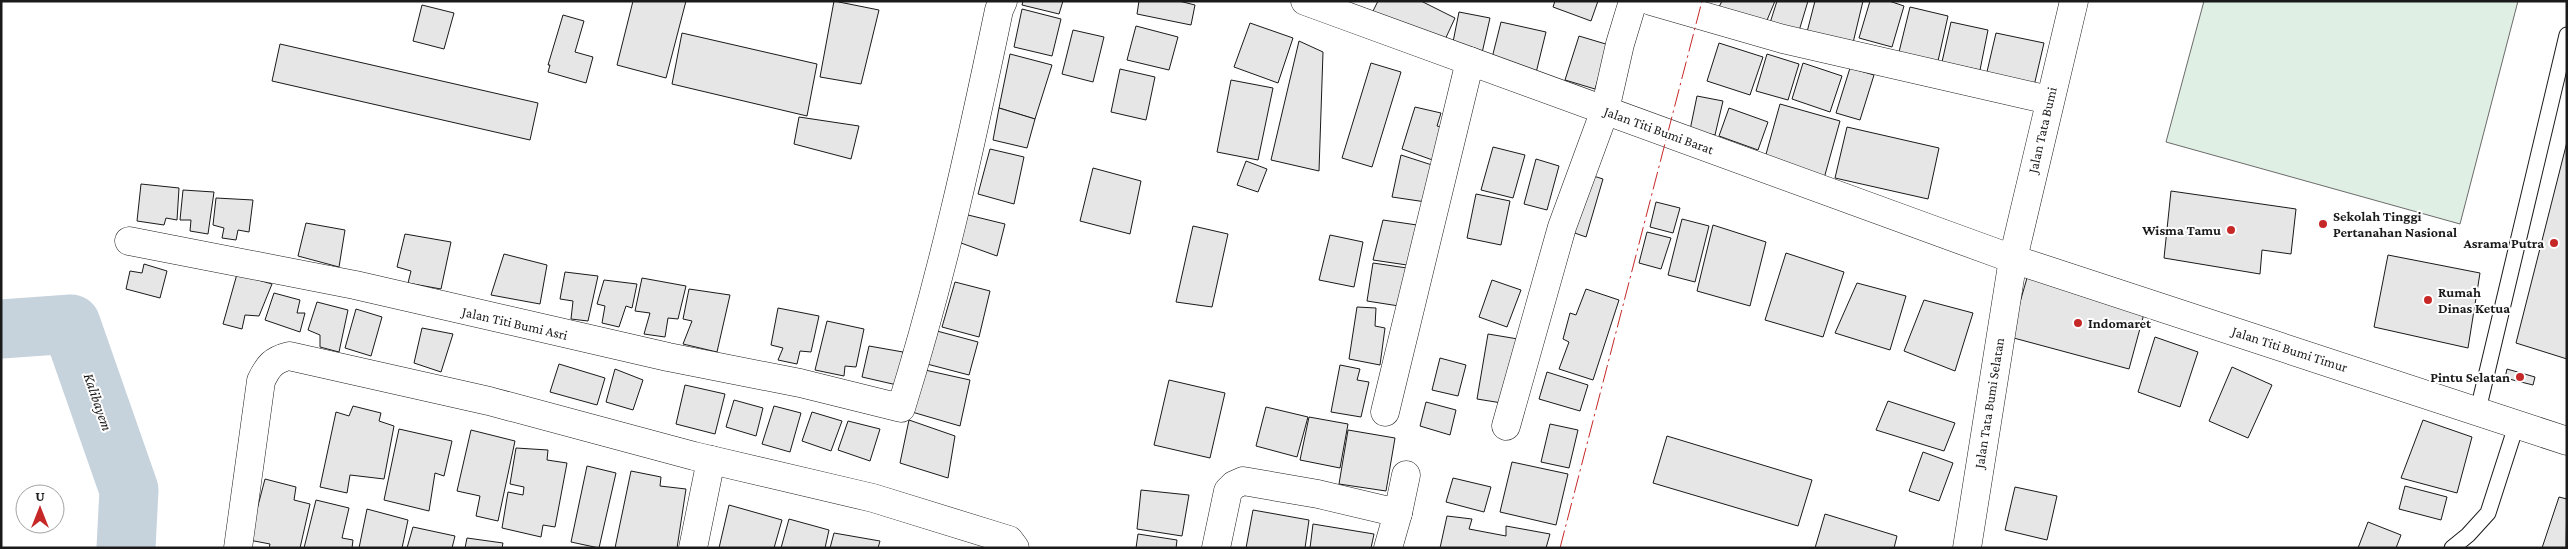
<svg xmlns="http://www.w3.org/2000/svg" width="2568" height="549" font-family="'Crimson Pro',serif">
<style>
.green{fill:#e0efe3;stroke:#6a6a6a}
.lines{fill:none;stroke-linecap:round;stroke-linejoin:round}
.river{stroke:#c6d2dc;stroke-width:59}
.building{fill:#e6e6e6;stroke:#1a1a1a}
.lane-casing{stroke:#1a1a1a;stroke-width:17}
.street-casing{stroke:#1a1a1a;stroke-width:29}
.secondary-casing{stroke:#1a1a1a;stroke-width:29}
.lane{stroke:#fff;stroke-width:15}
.street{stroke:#fff;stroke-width:28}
.secondary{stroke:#fff;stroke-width:28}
.power{stroke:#c62828;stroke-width:1;stroke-dasharray:18 4 2.5 4;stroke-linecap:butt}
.poi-dot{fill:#c62828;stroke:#fff;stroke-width:2}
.labels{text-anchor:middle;stroke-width:4;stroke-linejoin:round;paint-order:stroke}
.street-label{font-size:14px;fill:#1a1a1a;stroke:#fff}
.poi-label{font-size:14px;font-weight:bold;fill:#1a1a1a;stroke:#fff;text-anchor:start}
.water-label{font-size:15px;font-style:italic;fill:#1a1a1a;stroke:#fff}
</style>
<rect width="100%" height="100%" fill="#fff"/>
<!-- green -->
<path class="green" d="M2204,1h314l-58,223 -294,-82z"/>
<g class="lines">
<!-- river -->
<path class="river" d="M1,329l70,-5 58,166 -3,58"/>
</g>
<!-- building -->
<g class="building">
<path d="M633,1h53l-20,77 -49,-13z"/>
<path d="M834,1l45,9 -18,74 -41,-7z"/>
<path d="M1023,1h40l-4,13 -37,-9z"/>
<path d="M1139,1h40l16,4 -4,20 -54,-11z"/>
<path d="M1378,1h43l34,17 -12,26 -73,-27z"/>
<path d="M1555,1h43l-7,20 -38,-14z"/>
<path d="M1722,1h53l-10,24 -46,-18z"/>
<path d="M1777,1h31l-9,30 -29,-8z"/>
<path d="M1815,1h48l-11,46 -46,-11z"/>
<path d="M1870,1h19l15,5 -12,41 -33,-9z"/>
<path d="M422,5l32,8 -10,36 -31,-8z"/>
<path d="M1910,7l38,9 -10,45 -39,-9z"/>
<path d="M1022,9l39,10 -9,37 -38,-9z"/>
<path d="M1459,12l31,6 -8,35 -30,-6z"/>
<path d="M563,15l21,6 -9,31 18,5 -7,26 -38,-11 2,-7h-2z"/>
<path d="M1501,22l45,10 -11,45 -45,-11z"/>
<path d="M1951,22l37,8 -8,40 -38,-8z"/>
<path d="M1250,23l43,15 -15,45 -44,-16z"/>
<path d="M1136,26l42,11 -9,33 -42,-10z"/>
<path d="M1073,30l31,7 -11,45 -31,-8z"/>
<path d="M682,33l135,31 -10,52 -135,-32z"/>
<path d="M1996,33l48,10 -10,43 -48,-10z"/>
<path d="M1579,36l30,9 -14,44 -30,-9z"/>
<path d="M1299,41l24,11 -4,119 -48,-11z"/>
<path d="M1719,43l44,14 -13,38 -43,-14z"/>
<path d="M280,44l258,59 -8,37 -258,-59z"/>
<path d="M1010,54l42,11 -17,54 -36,-11z"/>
<path d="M1767,54l32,10 -11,36 -32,-9z"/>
<path d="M1371,63l30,9 -29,95 -30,-9z"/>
<path d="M1803,63l39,13 -12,36 -38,-13z"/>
<path d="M1850,68l24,7 -14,45 -24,-7z"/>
<path d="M1120,69l35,8 -9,43 -35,-8z"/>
<path d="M1231,80l42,8 -15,72 -41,-8z"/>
<path d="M1697,96l26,5 -8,34 -25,-5z"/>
<path d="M1780,104l60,17 -17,61 -60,-17z"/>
<path d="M1415,107l26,6 -4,13 8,2 -7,34 -36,-13z"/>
<path d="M999,108l36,11 -8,29 -34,-8z"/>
<path d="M1729,108l39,14 -10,28 -39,-14z"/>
<path d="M799,117l60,9 -8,33 -57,-15z"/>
<path d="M1847,127l92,21 -11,51 -93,-21z"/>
<path d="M2567,142v217l-51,-16z"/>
<path d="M1493,147l32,8 -12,43 -32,-8z"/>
<path d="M990,149l34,8 -10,47 -36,-10z"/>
<path d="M1401,155l34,11 -9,36 -34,-5z"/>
<path d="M1536,159l23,7 -12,44 -23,-6z"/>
<path d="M1246,161l21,8 -9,23 -21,-7z"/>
<path d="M1093,168l48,13 -11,53 -50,-13z"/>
<path d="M1587,174l16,5 -17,58 -17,-6z"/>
<path d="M141,184l38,4 -2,32 -11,-2 -2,7 -27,-4z"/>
<path d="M183,190l31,2 -6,42 -18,-3 1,-11h-11z"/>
<path d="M2171,191l125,18 -5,45 -29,-4 -2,24 -96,-16z"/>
<path d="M1476,194l34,7 -9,44 -34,-7z"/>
<path d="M216,198l37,2 -4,32 -11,-2 -2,10 -14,-2 2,-10 -11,-3z"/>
<path d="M1656,202l24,6 -7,25 -23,-6z"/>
<path d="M964,214l41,10 -8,32 -36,-13z"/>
<path d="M1682,219l27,7 -14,56 -27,-7z"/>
<path d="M1383,220l34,5 -10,40 -34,-5z"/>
<path d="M306,223l39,7 -6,37 -41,-11z"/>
<path d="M1713,225l53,17 -16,64 -53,-15z"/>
<path d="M1193,226l35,8 -16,73 -36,-5z"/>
<path d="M1647,232l24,6 -10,31 -22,-6z"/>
<path d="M405,234l46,8 -10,47 -33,-6 3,-12 -14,-4z"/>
<path d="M1330,235l33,7 -9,45 -35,-7z"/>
<path d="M1786,253l58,19 -21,65 -58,-17z"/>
<path d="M504,254l43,11 -7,39 -49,-9z"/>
<path d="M2388,255l92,18 -12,75 -94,-21z"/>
<path d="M1373,263l34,5 -8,38 -32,-5z"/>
<path d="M144,264l23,7 -7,27 -34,-9 4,-18 12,2z"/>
<path d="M565,272l33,4 -10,45 -17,-2 2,-18 -13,-2z"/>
<path d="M237,274l35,10 -13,32 -14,-1 -3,14 -19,-5z"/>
<path d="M642,278l44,8 -8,33 -10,-1 -3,19 -21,-3 6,-21 -15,-2z"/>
<path d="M2027,278l118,32 -16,59 -119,-32z"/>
<path d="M604,280l33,4 -5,24 -6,-2 -7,21 -17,-4 3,-17 -8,-2z"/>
<path d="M1492,280l29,10 -14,37 -28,-10z"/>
<path d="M955,282l35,9 -11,46 -37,-10z"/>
<path d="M1857,283l49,13 -16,54 -55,-17z"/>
<path d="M689,289l41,6 -13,57 -34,-8 9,-23 -9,-2z"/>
<path d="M1586,289l33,11 -26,80 -34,-11 10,-27 -6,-3 7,-26 6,2z"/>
<path d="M274,293l26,7 -3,13h8l-5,19 -35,-12z"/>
<path d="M1924,300l49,13 -18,58 -51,-20z"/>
<path d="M317,302l31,8 -9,42 -19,-5v-12l-12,-5z"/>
<path d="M1357,307l19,1 -1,18 10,2 -5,37 -31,-6z"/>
<path d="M778,308l41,8 -8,36 -11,-1 -3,13 -19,-4 5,-12 -12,-3z"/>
<path d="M356,309l26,8 -11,39 -26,-8z"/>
<path d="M827,321l37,8 -8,38 -11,-1 -1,10 -29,-6z"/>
<path d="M422,328l31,6 -12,38 -27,-9z"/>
<path d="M937,331l41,11 -9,33 -42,-11z"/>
<path d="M1488,334l30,5 -10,65 -31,-5z"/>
<path d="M2155,337l43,15 -18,55 -42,-15z"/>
<path d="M869,346l34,6 -6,33 -35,-8z"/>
<path d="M1440,358l26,7 -8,31 -26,-6z"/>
<path d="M559,364l46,14 -8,27 -47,-13z"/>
<path d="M1340,365l20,4 -3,11 12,2 -8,35 -30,-5z"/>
<path d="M2232,367l40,18 -24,53 -39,-17z"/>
<path d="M615,369l28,11 -10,30 -27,-8z"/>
<path d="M2507,369l28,8 -2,8 -28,-7z"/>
<path d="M925,370l45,10 -10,46 -48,-14z"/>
<path d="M1547,372l41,13 -8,26 -41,-12z"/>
<path d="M1169,380l56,13 -15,65 -56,-13z"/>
<path d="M685,385l40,9 -10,40 -39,-10z"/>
<path d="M734,400l29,8 -7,28 -30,-9z"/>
<path d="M1888,401l67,22 -11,28 -68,-21z"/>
<path d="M1426,402l30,8 -6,25 -30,-9z"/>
<path d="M353,406l28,7 -2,8 15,5 -10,53 -34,-4 -3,18 -27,-6 16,-75 13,4z"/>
<path d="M774,406l27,7 -11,39 -28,-8z"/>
<path d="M1266,407l42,10 -11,40 -41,-11z"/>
<path d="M812,412l30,9 -11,30 -29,-10z"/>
<path d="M1309,417l39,7 -8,44 -40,-8z"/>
<path d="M909,420l46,16 -7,42 -48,-15z"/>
<path d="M2423,420l49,17 -15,56 -56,-15z"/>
<path d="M848,421l32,8 -10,32 -32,-11z"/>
<path d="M1550,424l28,6 -9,38 -28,-6z"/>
<path d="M399,429l53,12 -8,35 -9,-3 -6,38 -45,-11z"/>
<path d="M471,430l44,11 -17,80 -22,-5 4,-20 -23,-5z"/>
<path d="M1348,430l47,8 -9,53 -47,-7z"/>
<path d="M1667,436l145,44 -14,46 -145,-43z"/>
<path d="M516,448l32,2 -1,10 20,3 -12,64 -12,-2 -2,12 -39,-9 6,-36 15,3 1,-8 -14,-3z"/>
<path d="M1923,452l30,11 -14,38 -30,-10z"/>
<path d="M1512,462l56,12 -12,51 -56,-13z"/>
<path d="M587,466l29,7 -17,75 -28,-6z"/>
<path d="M631,471l30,6 -1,9 26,3 -9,59h-62z"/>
<path d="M1453,478l38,9 -7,25 -38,-10z"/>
<path d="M265,479l31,8 -2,13 16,4 -10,44h-31l1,-4 -21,-4z"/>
<path d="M2405,486l42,11 -6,23 -42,-11z"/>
<path d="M2015,487l42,9 -10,44 -42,-10z"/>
<path d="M1141,490l48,5 -7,41 -45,-7z"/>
<path d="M2559,497l8,2 -1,49h-24z"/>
<path d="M316,500l33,8 -7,30 11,2 -1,8h-48z"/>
<path d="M729,505l53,15 -8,28h-55z"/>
<path d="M367,509l41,11 -6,28h-43z"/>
<path d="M1253,510l56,10 -4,28h-59z"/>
<path d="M1825,514l72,22 -3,12h-79z"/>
<path d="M1447,516l25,3 -3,10 37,7v-10l44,8 -4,14h-106z"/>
<path d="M789,519l40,11 -4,18h-44z"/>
<path d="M2368,522l33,13 -5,13h-38z"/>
<path d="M1313,524l61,10 -3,14h-61z"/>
<path d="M413,527l42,9 -3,12h-45z"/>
<path d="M834,533l46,8 -2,7h-48z"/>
<path d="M1138,534l39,6 -1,8h-40z"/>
<path d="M467,538l36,5 -1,5h-37z"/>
</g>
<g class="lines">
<!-- lane casing -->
<g class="lane-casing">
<g id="lane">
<path d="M2478,410l89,-375"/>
<path d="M2452,548l16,-13 20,-22 29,-90"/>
</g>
</g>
<!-- street casing -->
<g class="street-casing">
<g id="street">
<path d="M1651,1l132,38 266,61"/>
<path d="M129,241l226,44 313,72 132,26 101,25c41,-131 70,-264 98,-398l4,-9"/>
<path d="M2013,259l554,182"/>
<path d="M1385,412l85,-351"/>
<path d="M1506,426l56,-199 43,-117 15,-66 13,-43"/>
<path d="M1398,513l8,-38"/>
<path d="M238,548l23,-167c7,-15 12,-21 28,-25l200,45 205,55 179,42 136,42 6,8"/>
<path d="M693,548l18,-88"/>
<path d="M1216,548l12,-57 6,-6 9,-4 75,13 80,19 -10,35"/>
</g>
</g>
<!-- secondary casing -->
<g class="secondary-casing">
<g id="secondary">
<path d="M1305,1l708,258"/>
<path d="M1967,548l46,-289 61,-258"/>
</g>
</g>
<!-- lane -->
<use href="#lane" class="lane"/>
<!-- street -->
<use href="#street" class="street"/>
<!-- secondary -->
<use href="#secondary" class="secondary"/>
<!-- power -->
<path class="power" d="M1560,548l142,-547"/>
</g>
<!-- markers -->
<g class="poi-dot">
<circle cx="2323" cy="224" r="5"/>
<circle cx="2231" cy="230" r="5"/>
<circle cx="2554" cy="243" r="5"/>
<circle cx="2428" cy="300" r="5"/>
<circle cx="2078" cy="323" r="5"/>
<circle cx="2520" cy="377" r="5"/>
</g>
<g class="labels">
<!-- street labels -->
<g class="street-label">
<text transform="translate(1659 130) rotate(20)" y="5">Jalan Titi Bumi Barat</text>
<text transform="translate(2042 130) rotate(-77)" y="5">Jalan Tata Bumi</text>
<text transform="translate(515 323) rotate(13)" y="5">Jalan Titi Bumi Asri</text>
<text transform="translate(2290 349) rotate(18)" y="5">Jalan Titi Bumi Timur</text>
<text transform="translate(1989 403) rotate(-81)" y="5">Jalan Tata Bumi Selatan</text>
</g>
<!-- poi labels -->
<g class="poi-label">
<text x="2333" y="221">Sekolah Tinggi<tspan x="2333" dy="16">Pertanahan Nasional</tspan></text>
<text x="2221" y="235" text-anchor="end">Wisma Tamu</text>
<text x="2544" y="248" text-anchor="end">Asrama Putra</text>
<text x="2438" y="297">Rumah<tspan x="2438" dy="16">Dinas Ketua</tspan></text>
<text x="2088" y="328">Indomaret</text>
<text x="2510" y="382" text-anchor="end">Pintu Selatan</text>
</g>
<!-- water labels -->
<g class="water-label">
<text transform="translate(98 402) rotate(71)" y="5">Kalibayem</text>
</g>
</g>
<!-- border -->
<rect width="2568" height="549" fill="none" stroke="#1a1a1a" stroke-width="5"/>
<!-- north arrow -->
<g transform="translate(40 509)"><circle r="24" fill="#ffffff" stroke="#a3a3a3"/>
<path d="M0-4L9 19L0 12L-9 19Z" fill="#c62828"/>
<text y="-8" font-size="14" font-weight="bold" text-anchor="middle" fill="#1a1a1a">U</text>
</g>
</svg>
